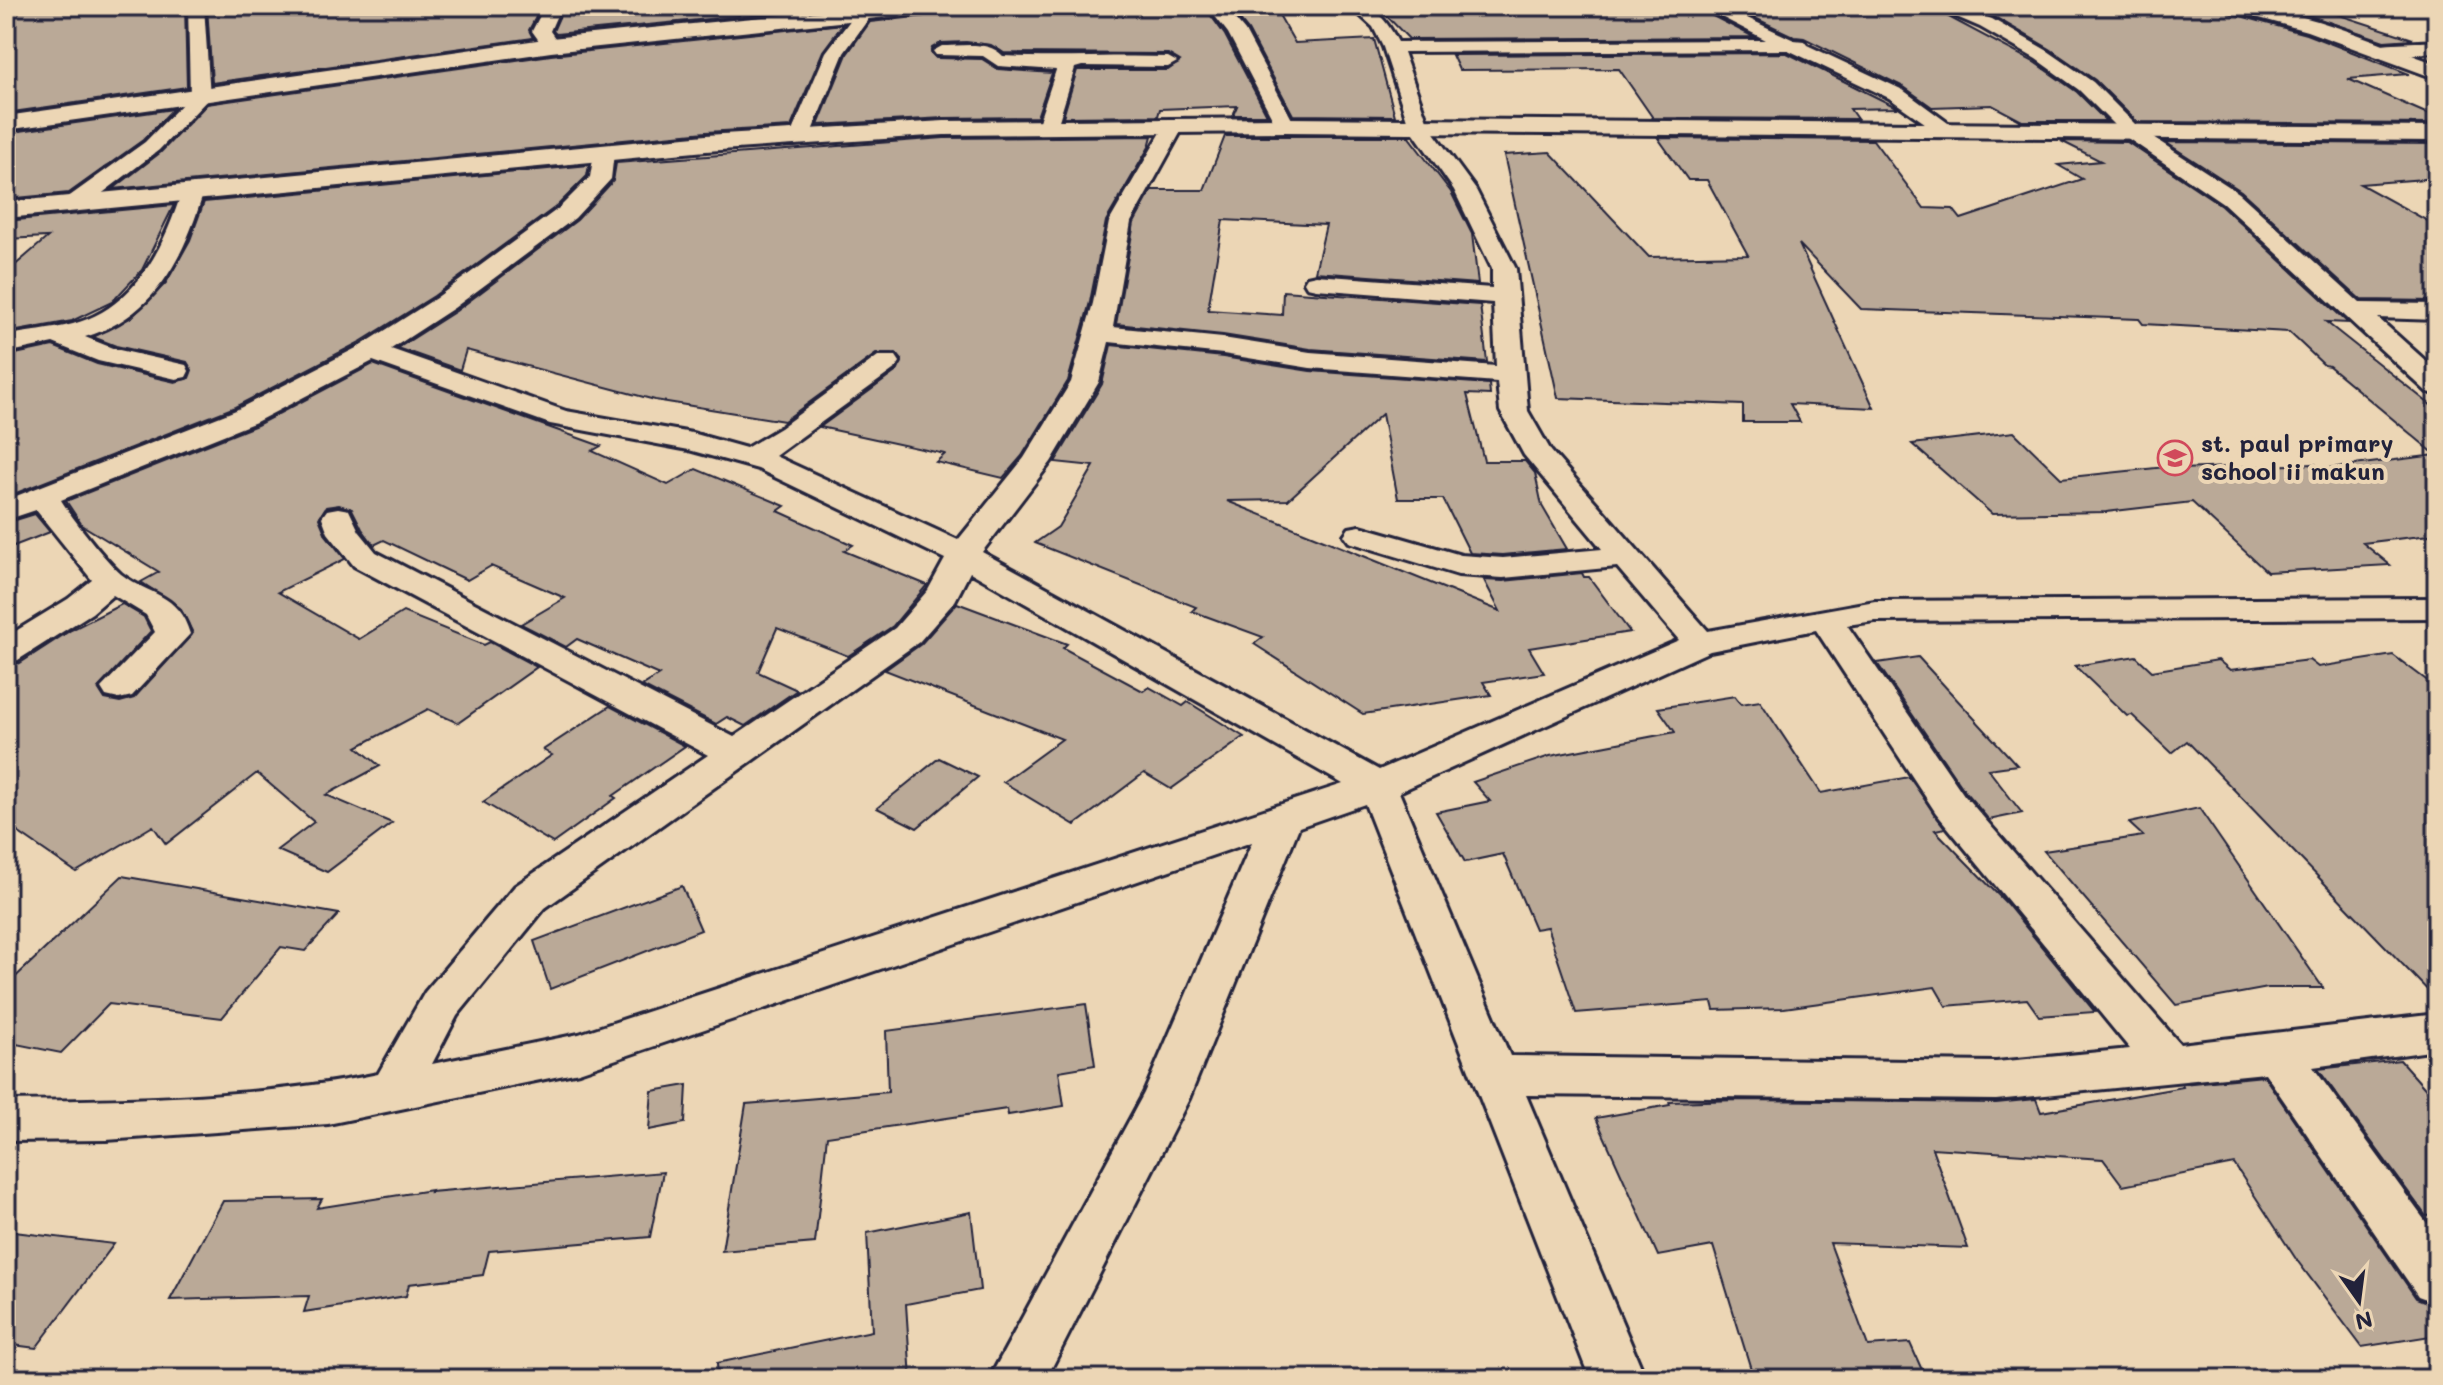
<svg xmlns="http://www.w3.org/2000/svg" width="2443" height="1385" font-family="Mali,sans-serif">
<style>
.building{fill:#baa997;stroke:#22223b;stroke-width:2}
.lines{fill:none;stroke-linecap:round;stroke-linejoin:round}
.minor-casing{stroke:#22223b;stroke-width:6}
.tertiary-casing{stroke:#22223b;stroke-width:6}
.secondary-casing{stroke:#22223b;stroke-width:6}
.minor{fill:#ecd6b5;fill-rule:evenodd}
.tertiary{fill:#ecd6b5;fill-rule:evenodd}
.secondary{fill:#ecd6b5;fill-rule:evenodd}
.labels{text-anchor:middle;stroke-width:8;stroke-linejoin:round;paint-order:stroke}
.poi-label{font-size:24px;font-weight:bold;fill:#22223b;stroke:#ecd6b5;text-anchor:start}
</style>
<rect width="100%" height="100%" fill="#ecd6b5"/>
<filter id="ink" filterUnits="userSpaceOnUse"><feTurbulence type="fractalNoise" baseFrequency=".0125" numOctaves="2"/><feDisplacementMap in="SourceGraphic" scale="16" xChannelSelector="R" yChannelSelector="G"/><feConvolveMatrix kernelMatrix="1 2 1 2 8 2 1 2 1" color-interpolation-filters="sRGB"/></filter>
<g filter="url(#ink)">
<!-- building -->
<g class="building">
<path d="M6,6h179l2,81 -181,26z"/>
<path d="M207,6h335l-13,24 4,8 -321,45z"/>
<path d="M564,6h171l4,10 -183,18 -3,-3z"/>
<path d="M947,6h239l5,4 15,-1 19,26 42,80h-34l4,-9 -77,3 -2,7 -95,1 14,-47h91l12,-9 -12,-7 -164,-1 -13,-8 -25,-3 -25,1 -9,5 -1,5 5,5 46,1 16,10 54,4 -15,44 -93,1 -126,7 29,-71 23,-32 64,-7z"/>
<path d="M1274,6l21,37 79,-4 21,77 -102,-1 -45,-85 -18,-22z"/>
<path d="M1377,6h302l11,6 13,-1 51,26 -345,2z"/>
<path d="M1756,6h172l106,56 43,30 29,29h-84l-30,-16 -60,2 -28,-20 -100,-49 -9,-1 -61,-29z"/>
<path d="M1964,6h260l5,7 77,21 103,40 -61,5 89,39v6l-300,-2 -42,-42 -45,-31 -57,-33z"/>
<path d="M2264,6h48l101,33 -29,2 -76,-26z"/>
<path d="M843,24l-20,27 -32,76 -85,5 -593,57 48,-37 46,-48 344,-49z"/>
<path d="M1787,53l111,55 -48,1 7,10 -204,-1 -34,-49 -160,1 -7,-15z"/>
<path d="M173,109l-30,31 -74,53 -63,6v-66z"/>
<path d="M1152,136l-3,11 -43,74 -16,81 -22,79 -46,75 -19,22 -67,-16 9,-8 -125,-27 78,-57 4,-10 -6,-7 -20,1 -92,67 -129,-21 -189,-50 -6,20 -62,-22 58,-37 121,-91 36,-39 3,-18 328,-25z"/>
<path d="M1225,136h183l43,56 21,42 6,50 -163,-12 11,-47 -103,-5 -15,90 74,5 1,-24 197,14 7,57 -177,-13 -87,-14 -107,-11 18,-101 18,-33h52z"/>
<path d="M1658,138l215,2 51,68 29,1 8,10 121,-40 -24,-14 43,-4 -40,-20 66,1 94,63 127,118 -22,-1 111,88v124l-74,9 27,22 -123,7 -75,-70 -86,10 -114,2 -80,-70 102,-12 47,46 114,-12 4,3 136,-5 6,5 115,-14 -107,-89 -5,-1 -35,-33 -146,-8 -4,-5 -278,-10 -62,-65 75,164 -84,-4 10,18h-57v-17l-185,-7 -54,-243 46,-3 99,105 99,-2 -41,-75h-19z"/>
<path d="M2165,142l272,2v34l-77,6 77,42v75l-76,-1 -120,-109z"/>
<path d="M589,165l-2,11 -30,30 -123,90 -74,46 -125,65 -229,90v-141l47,-10 44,18 78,18 14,-4 3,-8 -5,-8 -71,-16 -23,-9 39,-20 34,-34 24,-43 14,-38z"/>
<path d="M174,205l-32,65 -30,32 -40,19 -66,12v-60l42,-36 -42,2v-18z"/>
<path d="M1111,345l112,12 87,14 179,13 1,11 -23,-1 17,67h41l10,12 7,33 25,43 -64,6 -33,-2 -27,-54h-45l-16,-85 -94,86 -61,1 273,110 -16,-31 19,1 79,-8 2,4h5l41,55 -101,16 15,25 -61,9 8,13 -128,19 -109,-70 9,-7 -71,-26 4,-4 -161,-64 23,-16 36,-61 -39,-4 47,-78z"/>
<path d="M373,364l228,82 -9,5 76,34 28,-16 89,37 -7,5 75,34 -9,6 83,34 -34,41 -45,30 -71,-28 -19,44 39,18 -52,36 -18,-9 -11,7 -74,-38 17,-11 -82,-36 -11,8 -45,-23 44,-26 -74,-32 -24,14 -83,-40 -10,5 -12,-16 -10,-20 -13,-4 -13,2 -7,11 7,17 19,24 -67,33 81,47 44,-27 81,33 6,-3 47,25 -79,56 -30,-14 -71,38 23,19 -54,29 66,28 -65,49 -50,-22 37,-28 -57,-49 -91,71 -13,-18 -77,46 -70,-48v-158l14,-3 51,-33 51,-26 22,13 7,14 -53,57 7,11 15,3 14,-4 59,-65 -13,-25 -39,-26 18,-10 -77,-47 -16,-24 191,-76z"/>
<path d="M35,514l15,18 -44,17v-26z"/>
<path d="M957,603l110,41 -4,4 80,43 6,-4 34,19 5,-4 56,35 -73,52 -27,-16 -69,52 -72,-43 59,-43 -177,-69 36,-26z"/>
<path d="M2393,655l44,33v312l-250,-259 -15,12 -40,-38 -5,1 -52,-50 61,-10 16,15 66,-11 12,10 79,-10 9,7z"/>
<path d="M1918,657l99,108 -29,4 34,44 -33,7 -23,-27 -89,-130z"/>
<path d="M1735,696l6,8 19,-3 61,92 88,-16 36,51 -10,2 72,74 88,108 -56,4 -12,-17 -81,7 -11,-19 -151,21 -70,2 -2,-8 -136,11 -29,-86 -12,2 -32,-75 -38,8 -29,-50 54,-11 -17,-19 77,-26 125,-24 -17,-24z"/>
<path d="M610,706l75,40 -72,50 3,2 -63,45 -70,-41 69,-47 -9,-5z"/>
<path d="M939,758l39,19 -61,51 -40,-20z"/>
<path d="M2199,808l124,180h-55l-92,17 -132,-154 99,-15 -14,-13z"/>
<path d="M122,876l217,38 -34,37 -24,-4 -59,71 -113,-14 -48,49 -55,-11v-56z"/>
<path d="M682,886l19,44 -151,59 -16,-48z"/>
<path d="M1086,1004l9,61 -36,6 5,35 -56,9 -1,-6 -180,27 -12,107 -93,8 24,-147 142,-12 -2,-61z"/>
<path d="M2400,1060l37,42v113l-11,1 -108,-147z"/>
<path d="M2264,1076l152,222 21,8v29l-75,12 -66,-88 -62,-95 -111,22 -20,-27 -171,-11 36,100 -138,-5 38,103 42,-3 16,36h-172l-41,-133 -55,10 -62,-138 74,-13 -1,-3 71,-2 256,3 40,-4 5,13 142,-25 -1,-3z"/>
<path d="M687,1085l-2,38 -36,7 3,-39z"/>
<path d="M663,1172l-13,65 -161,14 -6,24 -74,9 -3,12 -102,16 5,-16 -139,4 53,-99 99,-2 -5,9 114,-18 -1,2z"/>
<path d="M971,1212l9,78 -74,14 5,75h-193l-1,-16 155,-32 -5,-98z"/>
<path d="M6,1231l108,13 -78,104 -30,-4z"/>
</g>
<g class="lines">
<!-- minor casing -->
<g class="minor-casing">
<g id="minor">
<path d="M188,6h16l6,91 -51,53 -76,58h-16l-3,-5 3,-5 78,-56 45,-46z"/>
<path d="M545,6h16l-11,25 10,14 -9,5 -6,-1 -13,-18z"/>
<path d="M1207,6h17l21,25 50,94 -3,4h-14l-50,-96z"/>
<path d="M1350,6c26,0 36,13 48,36l368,-2 -66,-34h22l72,34 10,1 3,4 96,45 56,41 -10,6 -7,-2 -53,-37 -101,-48 -385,2 26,74 47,64 40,79 12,142 23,40 157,180 167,-30 562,-3v20l-562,3 -28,4 117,170 216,249 257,-30v36l-124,17 124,170v66l-19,-7 -153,-223 -269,27 -470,-5 120,284h-56l-225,-575 -66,23 -110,272 -143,280h-57l155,-286 108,-251 -673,230 -251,52 -222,16 -100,1v-40c120,-1 255,-3 372,-27l47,-82 90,-106 193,-131 -354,-189 -26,-33 -6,-16 5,-7 11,-2 11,2 10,21 17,21 358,185 161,-109 33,-38 17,-31 -187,-90 -69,-19 -139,-26 -177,-63 -117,61 -195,78c11,18 44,60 60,74 28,22 57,18 69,60l-58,62 -13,3 -13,-3 -5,-8 54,-56 -9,-17 -33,-20 -21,18 -74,47 -12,3v-26l62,-38 24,-19 -56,-70 -30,10v-20l230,-90 126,-65 74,-47 123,-90 31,-31 4,-24 10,-6 10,6 -3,26 -36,39 -121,90 -63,41 175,62 126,22 54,15 34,-20 98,-72h18l4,6 -4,6 -121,88 183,84 66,-82 47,-76 22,-79 16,-81 58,-100 7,-2 10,6 -53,96 -18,105 110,11 87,14 186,14 -3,-63 -177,-14 -9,-2 -3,-5 3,-5 9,-2 176,13v-19l-38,-79 -45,-64 -26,-79 -10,-20zM1109,342l114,12 87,14 187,14 3,29 24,44 78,94 -99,9 -42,-3 -101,-29 -11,2 -5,7 5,7 109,33 45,3 114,-11 62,73 -300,130 -397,-218 69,-90 48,-80zM970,572l373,212 -764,250 -147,30 25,-48 88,-108 374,-266 36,-41zM1816,630l120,183 194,236 -134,13 -486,-6 -111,-264 311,-141z"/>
<path d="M1931,6h24l37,13 56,32 45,31 47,47 99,64 121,110 77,1v16l-59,-2 59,53v23l-10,-2 -204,-189 -97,-66 -47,-47 -43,-31 -56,-32z"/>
<path d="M864,9l8,5 -28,39 -34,83 -3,4h-14l-3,-4 36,-84 32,-42z"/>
<path d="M2437,41v10c-19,3 -53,10 -69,-3 8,-7 53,-5 69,-7z"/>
<path d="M942,46c20,0 47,-6 61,10 56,3 109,-1 165,1l9,5 -9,5 -86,-1 -7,2 -18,59 -10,6 -10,-6 19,-57 -58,-4 -15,-10 -47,-1 -3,-4z"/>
<path d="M193,184l11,7c-20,66 -48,125 -119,146l30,12 71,16 3,6 -3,6 -10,2 -78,-18 -45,-18 -47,10v-17c22,-5 45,-6 67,-12 63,-17 91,-77 109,-133z"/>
</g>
</g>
<!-- tertiary casing -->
<g class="tertiary-casing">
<g id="tertiary">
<path d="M873,6h71l-10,6 -383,40 -545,78v-14l545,-78z"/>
<path d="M2227,6c72,0 142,34 210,58v15l-130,-48 -77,-21z"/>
</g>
</g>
<!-- secondary casing -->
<g class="secondary-casing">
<path id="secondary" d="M1285,118l1152,9v14l-1152,-9 -341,3 -238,16 -700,67v-16l700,-67 238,-14z"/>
</g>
<!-- minor -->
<use href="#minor" class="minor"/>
<!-- tertiary -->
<use href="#tertiary" class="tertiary"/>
<!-- secondary -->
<use href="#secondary" class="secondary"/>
</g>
</g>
<!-- icons -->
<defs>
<g id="school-ring" transform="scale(1.8)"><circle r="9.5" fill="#ecd6b5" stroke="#d1495b" stroke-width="1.5"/><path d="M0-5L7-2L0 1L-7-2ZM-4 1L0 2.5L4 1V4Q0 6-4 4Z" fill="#d1495b"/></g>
</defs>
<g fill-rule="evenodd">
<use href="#school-ring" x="2175" y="458"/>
</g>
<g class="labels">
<!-- poi labels -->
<g class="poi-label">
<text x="2201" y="452">st. paul primary<tspan x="2201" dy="28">school ii makun</tspan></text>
</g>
</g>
<!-- margin -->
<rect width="2443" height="1385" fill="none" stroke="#ecd6b5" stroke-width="32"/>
<rect x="16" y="16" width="2411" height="1353" fill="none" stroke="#22223b" stroke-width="3" filter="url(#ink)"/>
<!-- north arrow -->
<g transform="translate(2359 1301) rotate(166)" stroke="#ecd6b5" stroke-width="6" paint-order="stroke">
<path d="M0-6L14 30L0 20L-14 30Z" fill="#22223b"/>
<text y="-12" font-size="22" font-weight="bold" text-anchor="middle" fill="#22223b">N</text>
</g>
</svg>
